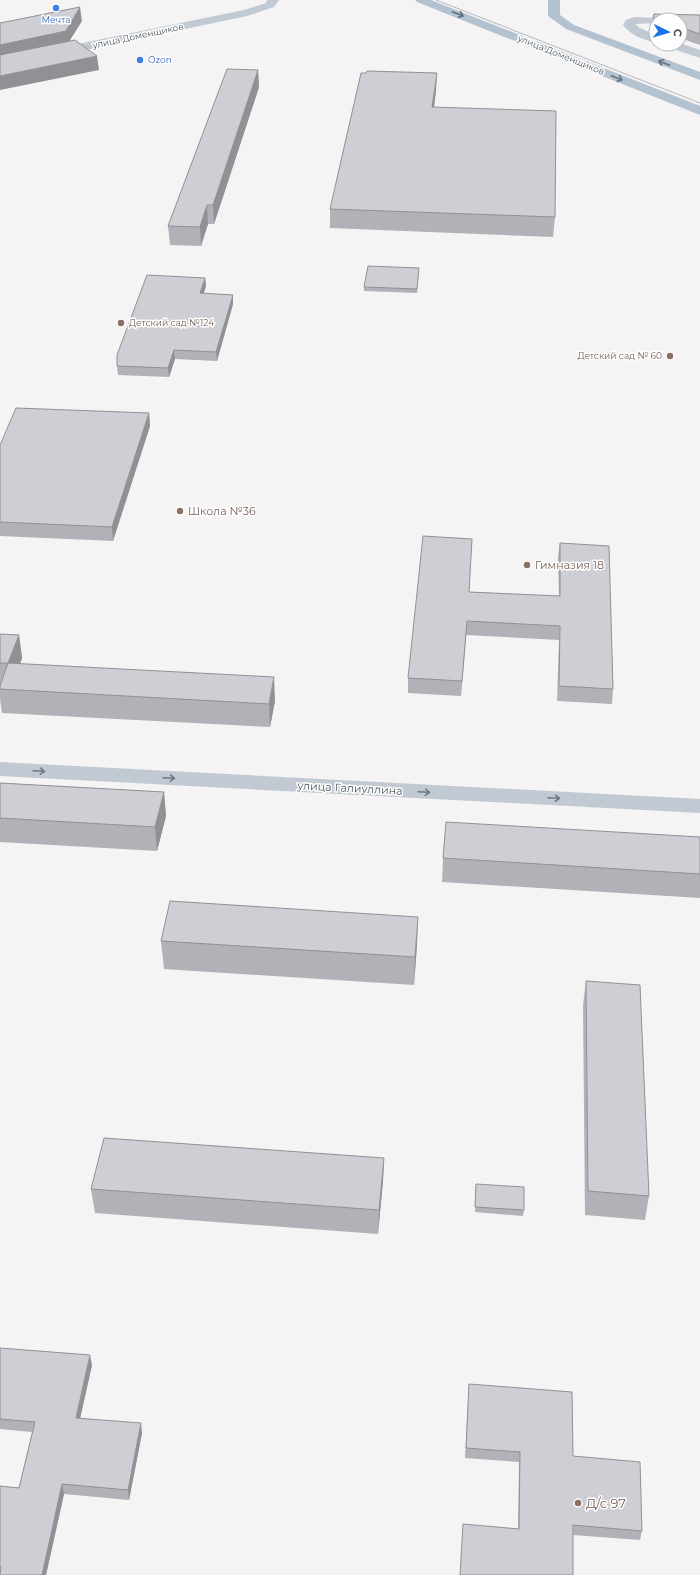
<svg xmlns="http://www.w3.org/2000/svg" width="700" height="1575" font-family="Montserrat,sans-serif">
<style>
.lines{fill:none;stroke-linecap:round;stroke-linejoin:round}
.minor{fill:#c1cad2;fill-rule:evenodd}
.tertiary{fill:#c1cad2;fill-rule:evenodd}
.primary{fill:#b3c2d1;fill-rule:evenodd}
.tram{stroke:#b5b8bd;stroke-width:1}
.wall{fill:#b0b2b7}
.shaded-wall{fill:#909195}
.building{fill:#cdcfd5;stroke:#909195}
.oneway{stroke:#64717d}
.oneway2{stroke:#6e7983}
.shop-dot{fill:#3f7fe0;stroke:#fff;stroke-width:1.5}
.education-dot{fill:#8d6e63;stroke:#fff;stroke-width:1.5}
.labels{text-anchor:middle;stroke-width:3;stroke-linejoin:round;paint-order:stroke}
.far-shop-label{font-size:9px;fill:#366cbe;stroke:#fff}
.far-street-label{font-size:9px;fill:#4a5661;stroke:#fff}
.far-education-label{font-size:9px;fill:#785e54;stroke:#fff;text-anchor:start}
.education-label{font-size:11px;fill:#785e54;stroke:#fff;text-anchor:start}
.street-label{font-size:11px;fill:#4a5661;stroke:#fff}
.near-education-label{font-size:13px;fill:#785e54;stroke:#fff;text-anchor:start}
</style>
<rect width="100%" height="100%" fill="#f5f3f3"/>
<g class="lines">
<!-- minor -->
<g class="minor">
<path d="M634,17l26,1 2,2h-6v3l-21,1 5,4 16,7v8c-12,-3 -26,-8 -33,-18l3,-5z"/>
<path d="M680,43l20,7v8l-33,-11 -2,-3z"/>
</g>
<!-- tertiary -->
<g class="tertiary">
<path d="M267,0h12l-5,7 -27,9 -247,52v-8l244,-50 22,-7z"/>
<path d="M0,762l700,37v14l-700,-37z"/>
</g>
<!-- primary -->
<g class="primary">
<path d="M415,0h16l269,106v9l-283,-113z"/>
<path d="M548,0h12v15l14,10 126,47v8l-134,-51 -18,-13z"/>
</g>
<!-- tram -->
<path class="tram" d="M436,0l264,103"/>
</g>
<!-- wall -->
<g class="wall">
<path d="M700,15v30l-20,-7v-18h-24v9l-4,-1 1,-10z"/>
<path d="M258,70l1,17 -45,137h-6l-7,22 -31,-1 -2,-19z"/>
<path d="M436,90l-2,17 121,110 -2,20 -223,-9v-19z"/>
<path d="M419,268l-2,25 -53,-2v-4z"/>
<path d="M205,278l1,8 -3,8 30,1v9l-16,57 -42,-2 -6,18 -51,-2 -1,-9z"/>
<path d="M149,413l1,13 -37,115 -113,-5v-91z"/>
<path d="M560,543l53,146 -1,15 -55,-3 2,-61 -93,-5 -5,61 -53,-3v-15l61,-86 90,4 -1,-39z"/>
<path d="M0,634l19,1 3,23 -2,6 255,37 -5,26 -268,-14 -2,-14z"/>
<path d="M0,783l164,9 2,24 -9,35 -157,-9z"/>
<path d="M700,837v61l-258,-16 1,-24z"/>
<path d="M161,941l256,4 -3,40 -250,-16z"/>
<path d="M586,981l63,215 -4,24 -60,-5 -2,-210z"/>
<path d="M384,1158l-1,23 -5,53 -283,-21 -4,-24z"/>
<path d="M476,1184l48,26 -1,6 -48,-4z"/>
<path d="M0,1348l92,17 -12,53 62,15 -13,67 -65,-6 -18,81h-46v-89l19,2 13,-56 -32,-3z"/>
<path d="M469,1384l104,72 69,75 -2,9 -67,-5v40h-113l3,-51 55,5 1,-67 -54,-4z"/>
</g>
<!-- shaded-wall -->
<g class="shaded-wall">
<path d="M80,7l2,14 -15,24 -67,13v-13z"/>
<path d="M97,56l2,14 -99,20v-14z"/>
<path d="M258,70l1,17 -45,137 -1,-19z"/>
<path d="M437,73l-1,17 -4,35v-18z"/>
<path d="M207,205l1,19 -7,22 -1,-19z"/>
<path d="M205,278l1,8 -5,16 -1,-9z"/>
<path d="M233,295v9l-16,57 -1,-9z"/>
<path d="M174,350l1,9 -6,18 -1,-9z"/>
<path d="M149,413l1,13 -37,115 -1,-14z"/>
<path d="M467,621l-1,14 -5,61 1,-15z"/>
<path d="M19,635l3,23 -10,28 -4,-23z"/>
<path d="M274,677l1,24 -5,26 -1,-23z"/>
<path d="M164,792l2,24 -9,35 -2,-24z"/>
<path d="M418,917l-1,28 -3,40 1,-28z"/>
<path d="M384,1158l-1,23 -5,53 1,-24z"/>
<path d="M90,1355l2,10 -14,63 -2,-10z"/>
<path d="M141,1423l1,10 -13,67 -1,-10z"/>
<path d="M62,1484l2,10 -18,81h-4z"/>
</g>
<!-- building -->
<g class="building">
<path d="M80,7l-14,24 -66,14v-22z"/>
<path d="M654,14l46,1v19l-20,-7v-7h-20l-7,-2z"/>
<path d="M75,40l22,16 -97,20v-21z"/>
<path d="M227,69l31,1 -45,135h-6l-7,22 -32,-1z"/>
<path d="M367,71l70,2 -5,34 124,4 -1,106 -225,-8 31,-136h5z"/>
<path d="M368,266l51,2 -2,21 -53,-2z"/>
<path d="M147,275l58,3 -5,15 33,2 -17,57 -42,-2 -6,18 -51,-2v-11z"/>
<path d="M16,408l133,5 -37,114 -112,-5v-77z"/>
<path d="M423,536l49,3 -3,53 91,4v-53l49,3 4,143 -54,-3 1,-60 -93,-5 -5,60 -54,-3z"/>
<path d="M0,634l19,1 -11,28h-8z"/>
<path d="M8,663l266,14 -5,27 -269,-15v-3z"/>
<path d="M0,783l164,9 -9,35 -155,-9z"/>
<path d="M446,822l254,15v37l-257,-16z"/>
<path d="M170,901l248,16 -3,40 -254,-16z"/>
<path d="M586,981l54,4 9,211 -61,-5z"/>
<path d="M104,1138l280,20 -5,52 -288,-21z"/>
<path d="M476,1184l48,3v23l-49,-3z"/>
<path d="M0,1348l90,7 -14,63 65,5 -13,67 -66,-6 -20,91h-42l1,-8h-1v-81l19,2 16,-66 -35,-3z"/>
<path d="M469,1384l103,8 1,64 67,6 2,69 -69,-6v50h-113l3,-51 56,5 1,-77 -54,-4z"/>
</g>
<!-- one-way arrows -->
<defs><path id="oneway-shaft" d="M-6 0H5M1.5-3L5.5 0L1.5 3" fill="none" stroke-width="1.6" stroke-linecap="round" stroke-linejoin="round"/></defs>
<g class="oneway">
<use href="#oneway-shaft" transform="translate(458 14) rotate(21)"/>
<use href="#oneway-shaft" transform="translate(664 63) rotate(-159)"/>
<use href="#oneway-shaft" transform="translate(617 78) rotate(22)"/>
</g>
<g class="oneway2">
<use href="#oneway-shaft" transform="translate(39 771) rotate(3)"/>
<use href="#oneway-shaft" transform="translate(169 778) rotate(3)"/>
<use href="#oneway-shaft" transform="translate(424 792) rotate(3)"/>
<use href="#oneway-shaft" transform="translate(554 798) rotate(3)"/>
</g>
<!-- markers -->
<g class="shop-dot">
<circle cx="56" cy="8" r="4"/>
<circle cx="140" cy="60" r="4"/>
</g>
<g class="education-dot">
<circle cx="121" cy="323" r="4"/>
<circle cx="670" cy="356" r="4"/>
<circle cx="180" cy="511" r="4"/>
<circle cx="527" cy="565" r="4"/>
<circle cx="578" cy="1503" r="4"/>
</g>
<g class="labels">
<!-- far-shop labels -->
<g class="far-shop-label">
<text x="56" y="23">Мечта</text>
<text x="148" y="63" text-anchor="start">Ozon</text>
</g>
<!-- far-street labels -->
<g class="far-street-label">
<text transform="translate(138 36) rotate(-12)" y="3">улица Доменщиков</text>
<text transform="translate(561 55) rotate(22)" y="3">улица Доменщиков</text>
</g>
<!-- far-education labels -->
<g class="far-education-label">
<text x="129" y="326">Детский сад №124</text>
<text x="662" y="359" text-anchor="end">Детский сад № 60</text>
</g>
<!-- education labels -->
<g class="education-label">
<text x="188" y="515">Школа №36</text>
<text x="535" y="569">Гимназия 18</text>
</g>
<!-- street labels -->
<g class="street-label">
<text transform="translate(350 788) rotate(3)" y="4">улица Галиуллина</text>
</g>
<!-- near-education labels -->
<g class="near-education-label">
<text x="586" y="1508">Д/с 97</text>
</g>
</g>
<!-- north arrow -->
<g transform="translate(668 32) rotate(95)"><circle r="19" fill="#ffffff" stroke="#b7bbc0"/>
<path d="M0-3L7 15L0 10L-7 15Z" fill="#1a73e8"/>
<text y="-6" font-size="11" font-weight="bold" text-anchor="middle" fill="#4a5661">С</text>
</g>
</svg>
